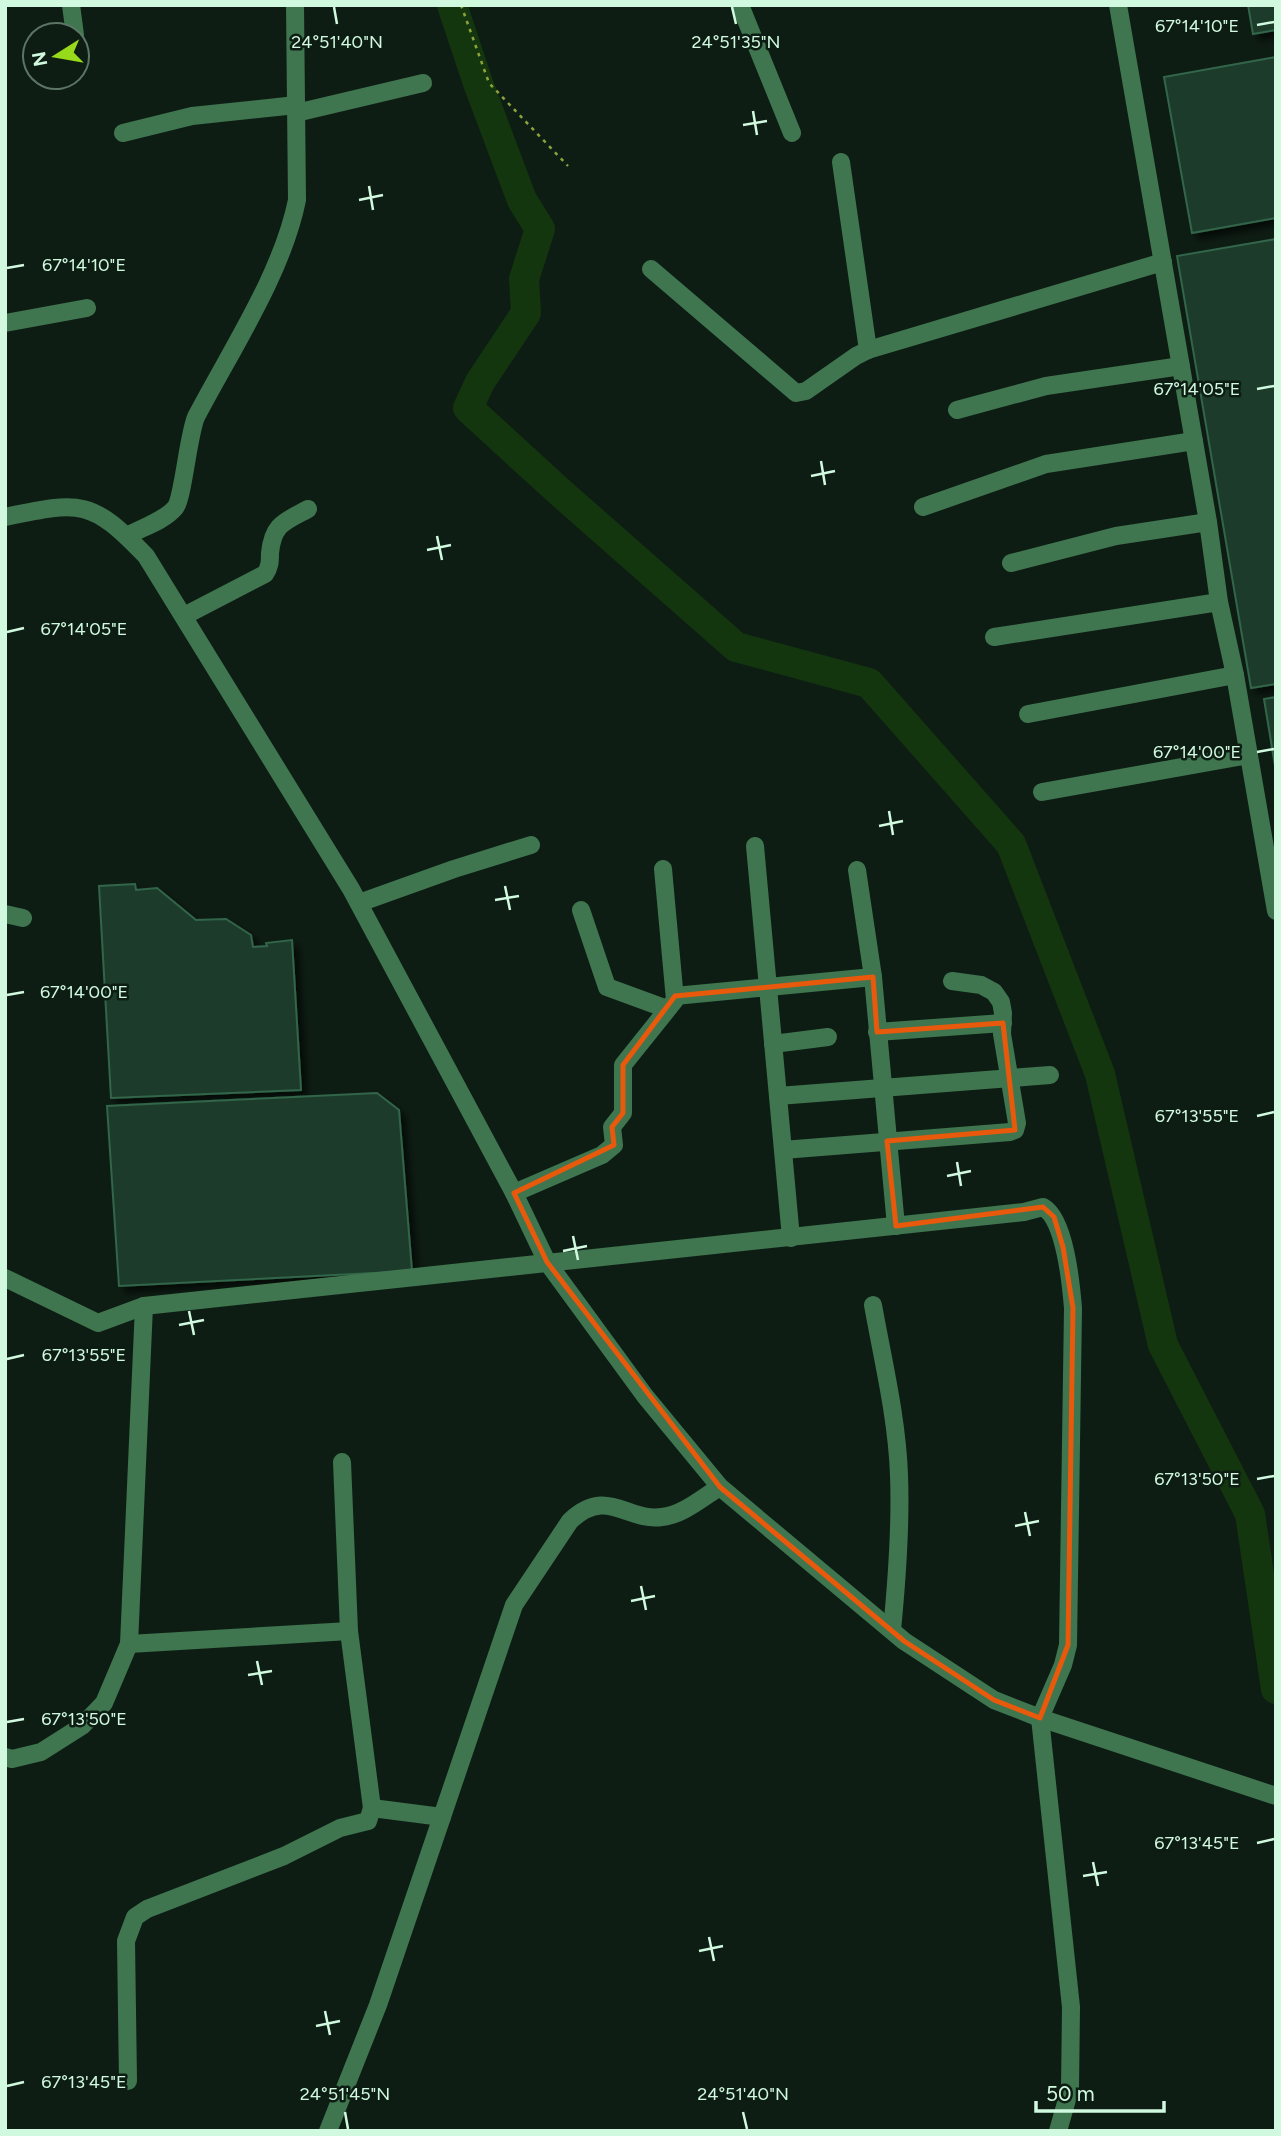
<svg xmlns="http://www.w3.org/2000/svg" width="1281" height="2136" font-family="Figtree,sans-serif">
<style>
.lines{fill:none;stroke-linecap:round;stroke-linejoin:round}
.river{stroke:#13360e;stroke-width:30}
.building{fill:#1d3b2a;stroke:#316548;stroke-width:2;filter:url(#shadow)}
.path{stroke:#8ea23b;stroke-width:2.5;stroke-dasharray:3.5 5;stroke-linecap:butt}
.minor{stroke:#3f764f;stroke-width:18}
.marked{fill:none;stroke:#e8590c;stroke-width:5;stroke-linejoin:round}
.ticks{fill:none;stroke:#d0f9df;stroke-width:2.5}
.ticks-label{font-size:18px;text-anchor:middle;fill:#d0f9df;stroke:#0e1d14;stroke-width:5;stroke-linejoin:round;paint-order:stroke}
</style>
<defs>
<filter id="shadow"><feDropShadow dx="6" dy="6" stdDeviation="3.5" flood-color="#0009"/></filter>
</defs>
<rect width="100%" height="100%" fill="#0e1d14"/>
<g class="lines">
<!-- river -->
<path class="river" d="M452,5l26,78 44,117 18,29 -16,50 2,34 -46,69 -12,26 93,85 175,154 133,36 142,161 89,230 63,271 87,169 26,175"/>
</g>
<!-- building -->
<g class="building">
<path d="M1248,5h28v25l-23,4z"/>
<path d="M1276,57v161l-84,15 -28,-156z"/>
<path d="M1276,239v445l-25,4 -74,-432z"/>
<path d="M1276,697v75l-12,-73z"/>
<path d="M135,884l1,6 21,-2 39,32 30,-1 25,16 2,12 14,-1 -1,-3 26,-3 9,150 -190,8 -12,-212z"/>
<path d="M377,1093l22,17 13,161 -293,15 -12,-180z"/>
</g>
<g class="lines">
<!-- path -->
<path class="path" d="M461,5l28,78 79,83"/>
<!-- minor -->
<g class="minor">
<path d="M71,5l4,30"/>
<path d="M740,5l52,128"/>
<path d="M1118,5l90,517 11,80 16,73 41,236"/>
<path d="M296,113l127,-30"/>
<path d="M123,133l69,-17 104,-11"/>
<path d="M841,162l27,188"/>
<path d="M651,269l145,124 10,-2 50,-35 12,-6 295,-88"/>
<path d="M5,323l82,-15"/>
<path d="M957,410l89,-24 135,-20"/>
<path d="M923,507l123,-43 148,-23"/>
<path d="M5,517c77,-16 86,-18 141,39l205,333 163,304 33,69 98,134 75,91 184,154 90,59 46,18 236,78"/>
<path d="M127,536c14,-8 37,-15 48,-28 8,-9 13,-72 21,-91 35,-67 86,-143 101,-217l-2,-195"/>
<path d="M1011,563l105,-27 92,-14"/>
<path d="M184,616l81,-42c5,-7 5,-13 5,-21 3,-29 14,-31 38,-44"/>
<path d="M994,637l225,-35"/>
<path d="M1028,714l207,-39"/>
<path d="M1042,792l207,-37"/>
<path d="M755,846l36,392"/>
<path d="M857,870l16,107 23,249"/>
<path d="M359,903l95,-34 77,-24"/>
<path d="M581,910l26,77 60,22"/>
<path d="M5,914l18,4"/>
<path d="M675,996l198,-19"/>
<path d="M877,1032l126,-9"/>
<path d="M773,1044l55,-7"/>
<path d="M778,1096l272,-21"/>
<path d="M783,1150l227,-18 5,-2 2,-7 -15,-89 1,-21 -2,-11 -7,-10 -13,-7 -29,-4"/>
<path d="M514,1193l88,-38 12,-10 -2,-18 11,-14v-48l52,-65 -12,-131"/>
<path d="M5,1278l93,45 46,-17"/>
<path d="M873,1305c10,56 24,113 26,170 2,52 -2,104 -7,155"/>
<path d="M342,1462l7,169 23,177"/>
<path d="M129,1644l220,-13"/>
<path d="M5,1757l7,2 29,-7 41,-26 22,-23 25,-59 15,-338 880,-94 19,-5c22,12 28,77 30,101l-5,337 -5,20 -23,53 31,289 -1,82 -12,42"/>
<path d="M128,2081l-2,-140 9,-24 12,-8 137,-53 56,-28 28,-7 4,-13 70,9"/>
<path d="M328,2131l50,-126 136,-400 56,-84c37,-35 57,1 92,-4 21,-2 41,-20 58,-30"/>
</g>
</g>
<!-- marked area -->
<path class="marked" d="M873,977l4,55 126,-9 12,107 -128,11 9,85 147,-19 11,10 9,30 10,61 -5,337 -28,73 -46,-18 -90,-59 -184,-154 -173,-225 -33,-69 100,-48 -2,-18 11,-14v-48l52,-69z"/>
<!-- ticks -->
<path class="ticks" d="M334,7l3,17M732,7l4,17M1257,25l17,-3M753,111l4,24M743,125l24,-4M369,186l4,24M359,200l24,-5M7,268l17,-3M1257,389l17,-3M821,461l4,24M811,476l24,-5M437,536l5,24M427,550l24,-5M7,632l17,-4M1257,752l17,-3M889,811l4,24M879,826l24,-5M505,886l5,24M495,900l24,-4M7,995l17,-3M1257,1116l17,-4M957,1162l4,24M947,1176l24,-5M573,1236l5,24M563,1251l24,-5M189,1311l5,24M179,1325l25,-5M7,1359l17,-4M1257,1479l17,-3M1025,1512l5,24M1015,1526l24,-5M641,1586l5,24M631,1601l24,-5M257,1661l5,24M248,1675l24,-4M7,1722l17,-3M1257,1843l17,-4M1093,1862l5,24M1083,1876l24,-4M709,1937l5,24M699,1951l24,-5M325,2011l5,24M316,2026l24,-5M7,2086l17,-4M345,2112l3,17M743,2112l4,17"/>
<g class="ticks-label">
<text x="1197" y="32">67°14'10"E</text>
<text x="337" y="48">24°51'40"N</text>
<text x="736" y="48">24°51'35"N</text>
<text x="84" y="271">67°14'10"E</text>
<text x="1197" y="395">67°14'05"E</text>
<text x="84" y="635">67°14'05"E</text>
<text x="1197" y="758">67°14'00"E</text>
<text x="84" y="998">67°14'00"E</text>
<text x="1197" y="1122">67°13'55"E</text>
<text x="84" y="1361">67°13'55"E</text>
<text x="1197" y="1485">67°13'50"E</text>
<text x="84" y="1725">67°13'50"E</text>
<text x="1197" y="1849">67°13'45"E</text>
<text x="84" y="2088">67°13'45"E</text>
<text x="345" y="2100">24°51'45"N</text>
<text x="743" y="2100">24°51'40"N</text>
</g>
<!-- border -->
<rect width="1281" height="2136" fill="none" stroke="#d0f9df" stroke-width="14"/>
<!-- north arrow -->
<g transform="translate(56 56) rotate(259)"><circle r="33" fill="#0e1d14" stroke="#5c7565" stroke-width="2"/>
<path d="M0-5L12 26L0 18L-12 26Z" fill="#97da1b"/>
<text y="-10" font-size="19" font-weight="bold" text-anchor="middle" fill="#d0f9df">N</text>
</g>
<!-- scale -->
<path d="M1036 2101v10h128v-10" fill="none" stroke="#d0f9df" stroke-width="3.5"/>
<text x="1046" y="2101" font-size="21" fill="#d0f9df" stroke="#0e1d14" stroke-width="5" paint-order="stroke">50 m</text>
</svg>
